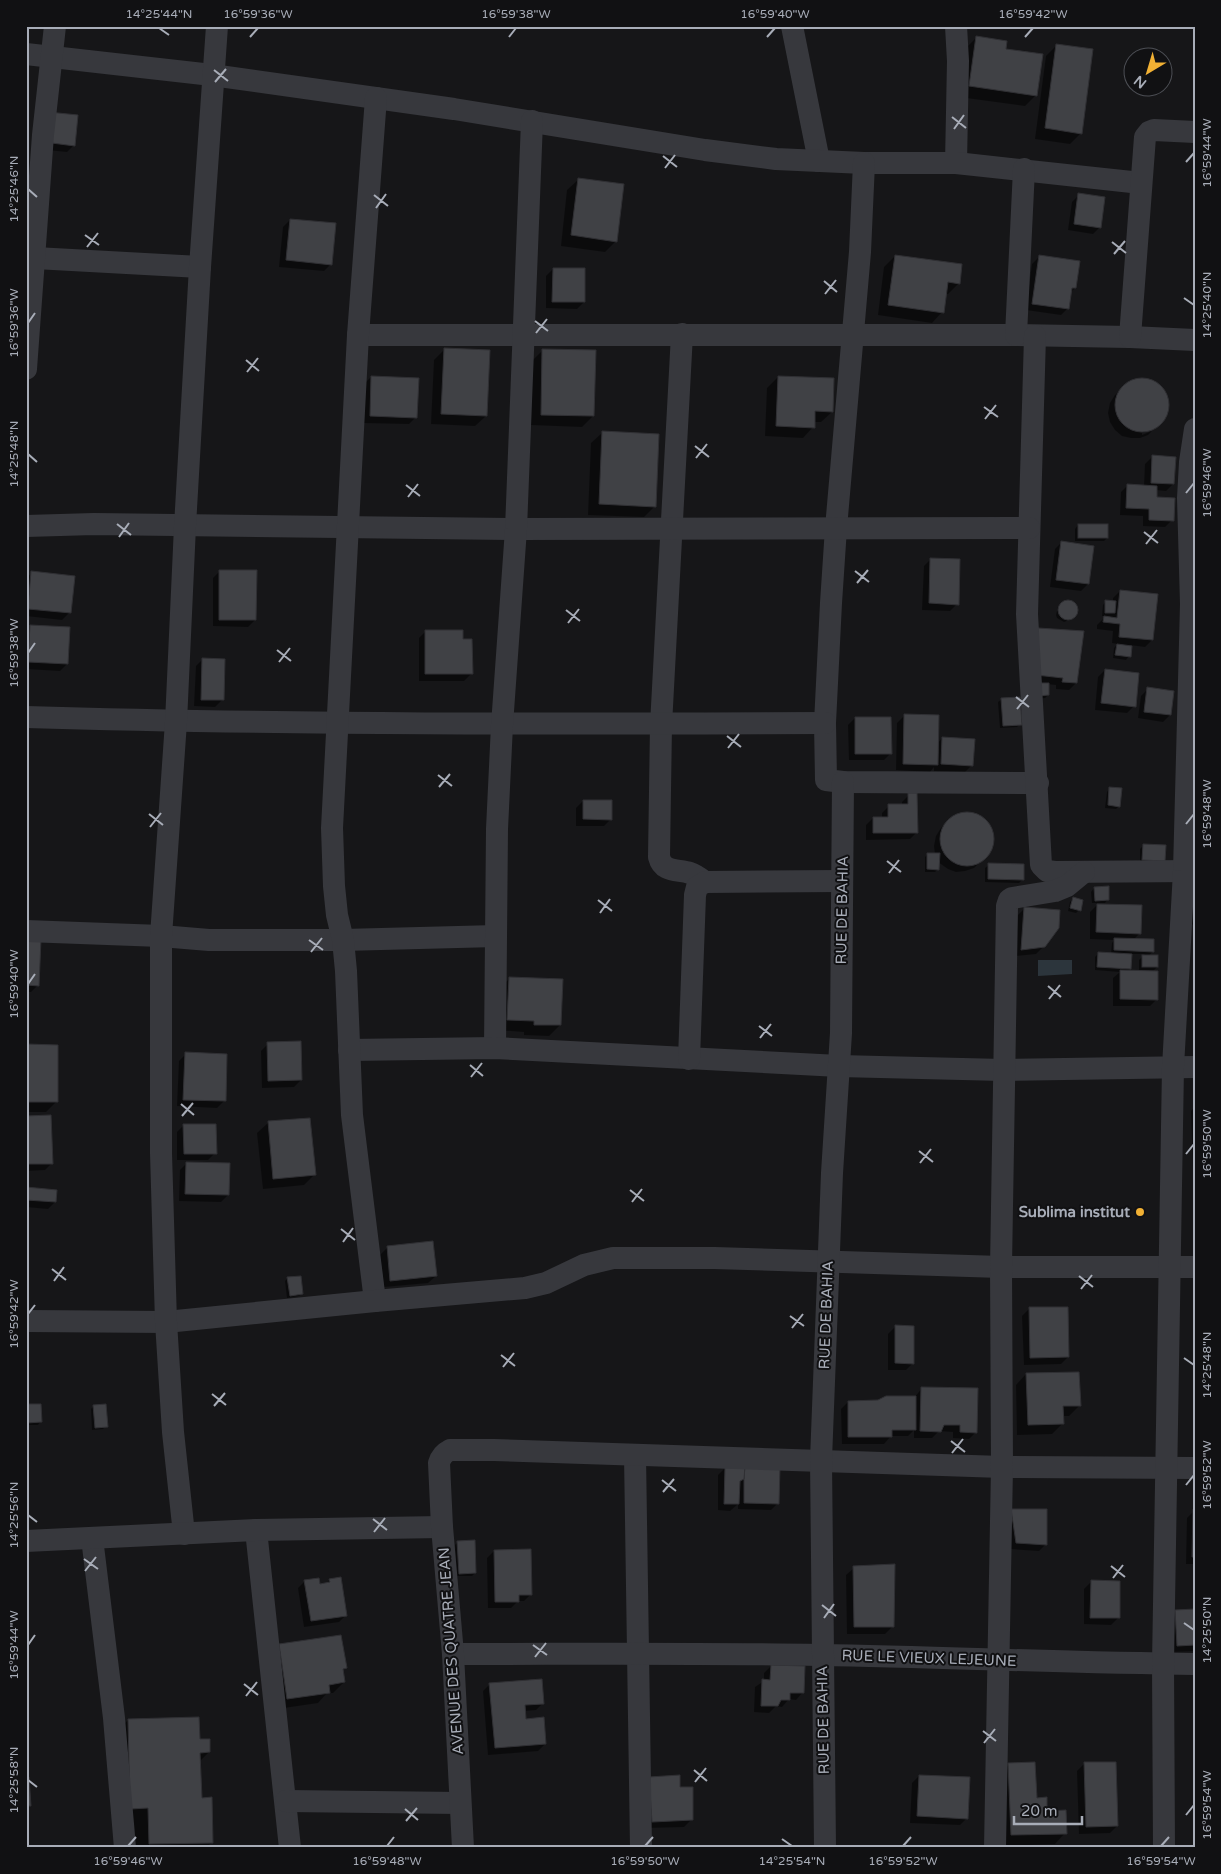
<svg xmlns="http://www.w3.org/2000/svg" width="1221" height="1874" font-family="'Varela Round',sans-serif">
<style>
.water{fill:#2c353c}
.shadow{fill:#0007;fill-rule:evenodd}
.building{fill:#404145;stroke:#303034}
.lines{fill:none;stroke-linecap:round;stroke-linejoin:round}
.minor{stroke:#37383d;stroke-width:22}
.ticks{fill:none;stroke:#a8adb8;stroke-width:2}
.poi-dot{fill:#f2b134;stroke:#111113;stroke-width:2}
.labels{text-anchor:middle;stroke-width:4;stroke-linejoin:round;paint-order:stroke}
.street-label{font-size:15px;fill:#a8adb8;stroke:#111113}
.poi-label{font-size:15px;font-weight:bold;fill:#a8adb8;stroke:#111113;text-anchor:end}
.neatline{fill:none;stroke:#a8adb8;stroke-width:2}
.ticks-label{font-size:12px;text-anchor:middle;fill:#a8adb8}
</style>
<rect width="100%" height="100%" fill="#161618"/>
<!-- water -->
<path class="water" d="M1038,960h34v14l-34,2z"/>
<!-- shadow -->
<g class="shadow">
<path d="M977,37l28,13 31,45 -11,11 -66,-9 7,-49z"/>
<path d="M1057,45l24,88 -11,11 -35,-5 11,-83z"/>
<path d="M77,116l-3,29 -7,7 -29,-3z"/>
<path d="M578,180l38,61 -11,11 -44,-6 6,-56z"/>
<path d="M1079,195l21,32 -7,7 -25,-4 4,-28z"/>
<path d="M290,220l41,44 -7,7 -45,-4 4,-40z"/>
<path d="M895,256l64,27 -11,11 -3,-1 -3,19 -10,11 -54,-8 6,-48z"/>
<path d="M1039,257l36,31 -5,5 -2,15 -7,7 -35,-5 6,-46z"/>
<path d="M553,269l31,33 -7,7 -31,-1v-32z"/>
<path d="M445,349l41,67 -11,10 -44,-2 3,-64z"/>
<path d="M543,350l50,66 -11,11 -51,-2 1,-64z"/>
<path d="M371,377l45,40 -7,7 -46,-1 1,-39z"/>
<path d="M778,377l54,35 -11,10h-7l-1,5 -10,11 -38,-2 2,-48z"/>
<path d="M1140,380l16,4 6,5 4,8v16l-4,8 -5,6 -15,6v2l10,-4 -4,4 -8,3h-9l-9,-2 -7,-6 -5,-8 -2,-9 2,-10 5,-8 16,-13z"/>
<path d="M602,433l53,73 -11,11 -56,-2 3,-72z"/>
<path d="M1152,457l21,27 -7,7 -10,-1v8l16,22 -7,7 -22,-1v-10l-23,-1 1,-23 7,-7 16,1 1,-22z"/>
<path d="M1078,525l29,13 -3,3h-29v-12z"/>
<path d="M1062,542l26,42 -7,7 -31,-4 5,-38z"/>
<path d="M931,559l26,45 -7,7 -28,-1 2,-44z"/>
<path d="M220,571l35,49 -7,7 -35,-1v-48z"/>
<path d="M32,573l37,40 -7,7 -36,-4v-38z"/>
<path d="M1120,591l32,49 -7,7 -15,-2 -1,11 -3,4 -13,-2 1,-10 4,-4 -6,-1 1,-12 -16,-2v-4l9,-9h-4l1,-11 3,-4 7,1v-4z"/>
<path d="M1067,601l5,1 4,4 1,6 -5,7 -8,3 -7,-4 -1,-3 2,-8z"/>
<path d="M31,626l36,38 -7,7 -34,-2v-38z"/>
<path d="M426,631l35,9 10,34 -7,7h-45v-43z"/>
<path d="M1032,636l44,47 -7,7 -13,-1v-4l-9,-1 1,11 -3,3 -11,1z"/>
<path d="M203,659l19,41 -7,7 -21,-1 2,-40z"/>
<path d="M1105,670l29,36 -7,7 -32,-3 3,-33z"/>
<path d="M1148,689l22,26 -7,7 -25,-4 3,-22z"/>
<path d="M1002,699l18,25 -3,3 -17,1 -2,-26z"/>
<path d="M904,716l33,28 5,-6 30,27 -7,7 -31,-1v-4l-4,5 -34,-2 1,-47z"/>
<path d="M855,718l36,35 -7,7h-35l-1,-35z"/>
<path d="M1110,788l9,18 -3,3 -11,-1 2,-16z"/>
<path d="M909,795l8,37 -7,7 -44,1v-15l7,-7h9v-5l7,-7 13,-1v-3z"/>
<path d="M583,801l28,18 -7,7h-28v-18z"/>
<path d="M966,813l16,4 6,6 3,7 1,16 -4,8 -14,14 -9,3 -9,1 -8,-3 -10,-7v7l-3,3h-10v-15l3,-3h7l-1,-8 2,-10 5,-8 15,-13z"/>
<path d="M1143,846l21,14 -24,3v-14z"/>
<path d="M989,865l34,14 -4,4 -34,-1v-14z"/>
<path d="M1094,888h13l1,11 -3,4h-13l-1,-11z"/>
<path d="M1073,898l6,12 -3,3 -8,-2 2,-9z"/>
<path d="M1097,905l43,28 -7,7 20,11 -5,6 9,10 -5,5 5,27 -7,7h-37v-28l7,-6 -25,-2v-13l4,-4 12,1 1,-11 2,-3 -24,-1v-27zM1131,954h14l-6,6v11h-11l2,-2z"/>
<path d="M1025,908l19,38 -8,8 -21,2 3,-41z"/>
<path d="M1195,908v17l-5,-1 1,-13z"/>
<path d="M26,939l12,46 -7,7h-5z"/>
<path d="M510,978l50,47 -11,11 -25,-1v-3l-27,-2 2,-41z"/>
<path d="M268,1044l33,36 -7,7 -32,1 -1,-37z"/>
<path d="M26,1046l30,56 -10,10h-20z"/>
<path d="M186,1054l38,47 -7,7 -40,-2 2,-45z"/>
<path d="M1195,1107v62h-2l-2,-58z"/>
<path d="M26,1117l26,46 -7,7 -19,1z"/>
<path d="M309,1119l6,55 -11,11 -41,4 -6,-56 11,-10z"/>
<path d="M184,1125l31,28 -7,7h-31v-28z"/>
<path d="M187,1163l41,32 -7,7 -42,-1 1,-31z"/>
<path d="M26,1188l29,14 -7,7 -22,-2z"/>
<path d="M387,1248l49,28 -8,7 -44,4 -4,-32z"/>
<path d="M288,1278l14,15 -3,3 -12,2 -2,-17z"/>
<path d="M1029,1309l39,48 -7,7 -37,1 -2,-49z"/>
<path d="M895,1327l18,36 -7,7h-18v-36z"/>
<path d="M1026,1374l53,32 -10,10h-6v7l-11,11 -35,1 -1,-50z"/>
<path d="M922,1388l54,44 -7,7 -16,-1v-6l-14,-1 -7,7h-18v-8l-6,6h-17l-7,8h-42l-1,-35 7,-7h30l37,-5z"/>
<path d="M26,1406l15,15 -3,4h-12z"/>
<path d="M94,1406l12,20 -3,3 -11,1 -1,-21z"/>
<path d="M745,1466l33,37 -7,7 -33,-1v-5l-8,7 -12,-1v-35l7,-7z"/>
<path d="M1012,1511l34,33 -7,7 -29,-2z"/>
<path d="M1194,1511l1,53h-9l1,-46z"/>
<path d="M458,1542l17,31 -3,3h-16l-1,-31z"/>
<path d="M494,1551l37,43 -7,7h-6l-7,7h-23l-1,-50z"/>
<path d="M854,1568l38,59 -7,7h-38l-1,-59z"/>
<path d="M330,1580l16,35 -7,7 -35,5 -6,-39 7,-7 14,4 7,-1z"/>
<path d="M1091,1582l27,36 -7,7 -27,-1v-35z"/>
<path d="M1195,1610v41l-25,1 5,-41z"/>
<path d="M279,1645l66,23 -3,3 2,11 -11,11h-6l-9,10 -41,6z"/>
<path d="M771,1666l32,26 -7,8 -7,-1 -7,8 -6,-1 -7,7 -15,-1 1,-25 9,-6v-8z"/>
<path d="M490,1684l53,19 -7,7 -12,1 1,9 20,24 -7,7 -50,4 -5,-64z"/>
<path d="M128,1720l71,20 10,12 -10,10 2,37 11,43 -6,6h-71l-1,-26h-17l-3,-87z"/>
<path d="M1009,1764l37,48 19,21 -10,11 -54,2 -3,-71z"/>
<path d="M1084,1764l33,62 -7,7 -31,1 -2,-63z"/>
<path d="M919,1776l48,42 -7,7 -50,-2 2,-40z"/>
<path d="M643,1785l36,4 12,31 -7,7 -39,1z"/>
</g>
<!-- building -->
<g class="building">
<path d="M976,36l31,5 -1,8 37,5 -6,42 -68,-10z"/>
<path d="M1056,44l37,5 -11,85 -37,-6z"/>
<path d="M48,112l30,3 -3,31 -31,-4z"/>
<path d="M578,178l46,6 -7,58 -46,-7z"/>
<path d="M1078,193l27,4 -4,31 -27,-4z"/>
<path d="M290,219l46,4 -4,42 -46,-5z"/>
<path d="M895,255l67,9 -2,20 -12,-2 -4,31 -56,-8z"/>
<path d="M1039,255l41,6 -4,27h-4l-3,21 -37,-5z"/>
<path d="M553,268h32v34h-33z"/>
<path d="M444,348l46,2 -3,66 -46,-2z"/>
<path d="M542,349l54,1 -2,66 -53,-1z"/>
<path d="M371,376l48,2 -2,40 -47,-2z"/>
<path d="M778,376l56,2 -1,34 -18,-1v17l-39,-2z"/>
<circle cx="1142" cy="405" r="27"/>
<path d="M602,431l57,3 -3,73 -57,-3z"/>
<path d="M1152,455l24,2 -2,27 -23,-1z"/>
<path d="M1127,484l30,2v11l18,1 -1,23 -25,-1v-11l-23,-1z"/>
<rect x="1078" y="524" width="30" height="14"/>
<path d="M1061,541l33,5 -5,38 -33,-4z"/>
<path d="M930,558l30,1 -1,46 -30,-2z"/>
<path d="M219,570h38l-1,50h-37z"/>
<path d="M31,571l44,5 -4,37 -43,-4z"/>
<path d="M1120,590l38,4 -5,46 -34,-3 1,-13 -17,-2 1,-6 13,2z"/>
<path d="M1105,600l11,1 -1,12h-10z"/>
<circle cx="1068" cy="610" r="10"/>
<path d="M30,625l40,2 -2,37 -40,-2z"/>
<path d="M1038,628l46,3 -7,52 -15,-1 1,-4 -27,-3z"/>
<path d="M425,630h38v9h9l1,35h-48z"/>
<path d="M1117,644l15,2 -1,11 -16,-2z"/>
<path d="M202,658l23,1 -1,41h-23z"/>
<path d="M1105,669l34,4 -3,34 -35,-4z"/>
<path d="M1036,683h13v12l-12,1z"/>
<path d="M1147,687l27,4 -3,24 -27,-3z"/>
<path d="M1020,697l2,28 -19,1 -2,-28z"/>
<path d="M904,714l35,1 -1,50 -35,-1z"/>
<path d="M855,717h36l1,37h-37z"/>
<path d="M942,737l33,2 -2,27 -32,-2z"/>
<path d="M1109,787l13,1 -2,19 -12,-2z"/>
<path d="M908,793h9l1,40h-45v-16h15v-13h20z"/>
<path d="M583,800h29v20l-29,-1z"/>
<circle cx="967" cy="839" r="27"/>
<path d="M1143,844l23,1 -1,16 -23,-1z"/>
<path d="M927,853h13l-1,17 -12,-1z"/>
<path d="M988,863l36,1v16l-36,-1z"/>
<path d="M1109,886v14l-14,1 -1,-14z"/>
<path d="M1073,897l10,3 -2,11 -11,-3z"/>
<path d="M1097,904l45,1 -1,29 -45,-2z"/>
<path d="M1024,907l36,3 -1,18 -14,19 -24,3z"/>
<path d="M26,938l15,1 -2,47 -13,-1z"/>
<path d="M1114,938l40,1v13l-40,-2z"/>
<path d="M1098,952l34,2 -1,15 -34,-2z"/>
<rect x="1142" y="955" width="16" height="12"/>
<path d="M1120,970l38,1v29l-38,-1z"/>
<path d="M509,977l54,2 -2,46h-27v-4l-27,-1z"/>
<path d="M301,1041l1,39 -34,1 -1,-39z"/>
<path d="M26,1044l32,1v57h-32z"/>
<path d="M185,1052l42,2 -1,47 -43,-1z"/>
<path d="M51,1115l2,49h-27v-48z"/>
<path d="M310,1118l6,57 -43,4 -5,-58z"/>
<path d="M183,1124h33l1,30h-33z"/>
<path d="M186,1162l44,1 -1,32 -44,-1z"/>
<path d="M26,1187l31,3 -1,12 -30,-2z"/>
<path d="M433,1241l4,35 -47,5 -3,-35z"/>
<path d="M301,1276l2,18 -13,2 -3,-19z"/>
<path d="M1029,1307h39l1,50 -39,1z"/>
<path d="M895,1325l19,1v38l-19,-1z"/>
<path d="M1079,1372l2,34h-18l1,18 -36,1 -2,-52z"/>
<path d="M921,1387l57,1 -1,45 -17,-1v-7h-16l-3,7 -21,-1z"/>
<path d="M886,1396h30v34h-24v7h-44v-36l30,-1z"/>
<path d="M26,1404h15l1,18 -16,1z"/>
<path d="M106,1404l2,23 -13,1 -2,-23z"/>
<path d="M745,1465l35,1 -1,38 -35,-1v-24z"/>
<path d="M745,1465l-1,14 -4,2 -1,23h-15l1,-37z"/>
<path d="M1011,1509h36v36l-31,-2z"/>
<path d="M1193,1509h2v48h-3z"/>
<path d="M475,1540l1,33 -17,1 -2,-33z"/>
<path d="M531,1549l1,46h-13v7h-24l-1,-52z"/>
<path d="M895,1564l-1,63h-40l-1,-61z"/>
<path d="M341,1577l6,39 -36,5 -7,-41 15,-2 1,6 10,-2 -1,-3z"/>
<path d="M1091,1580l29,1v37h-30z"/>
<path d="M1195,1609v36l-18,1 -2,-36z"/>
<path d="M341,1635l6,33 -4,1 2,13 -16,3 1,8 -43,6 -8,-55z"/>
<path d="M771,1665l34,1 -1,27h-14v7h-9l-3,6h-17l1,-27 8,1z"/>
<path d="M542,1679l2,25 -19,1 1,14 18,-2 2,27 -51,4 -6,-65z"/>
<path d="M199,1717l1,22h10v13l-10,1 2,45 10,-1 1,46 -64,1 -1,-36 -18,1 -2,-90z"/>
<path d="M1035,1762l2,36 10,-1v14l19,-1 1,24 -56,1 -3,-72z"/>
<path d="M1084,1762h32l2,64 -32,1z"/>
<path d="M680,1775v12h13v33l-41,2 -3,-45z"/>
<path d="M919,1775l51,2 -2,42 -51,-3z"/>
<path d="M26,1777h3l2,29h-5z"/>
</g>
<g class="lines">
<!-- minor -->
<g class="minor">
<path d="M792,26l27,135"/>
<path d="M956,26l2,35 -2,102"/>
<path d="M26,54l186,21 242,34 251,41 71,9 88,4h92l185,20"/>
<path d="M864,163l-4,89 -24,276 -5,75 -6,120 1,57 17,2 195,1"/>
<path d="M35,258l165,9"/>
<path d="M682,334l-21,391 -2,132c4,16 19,12 31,16 6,2 11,6 15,9"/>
<path d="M358,335h658l114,2 65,3"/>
<path d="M1016,335l8,-166"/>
<path d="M1035,336l-8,278 14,251 6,6 8,1 140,-1"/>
<path d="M1130,337l15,-200 4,-5 5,-2 41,2"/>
<path d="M26,369l17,-234 12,-109"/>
<path d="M26,526l68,-2 422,5 513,-1"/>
<path d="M26,717c267,8 533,7 799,6"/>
<path d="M26,931l135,5 48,4h134l153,-4"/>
<path d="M495,1048l2,-219 5,-104 14,-196 16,-408"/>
<path d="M349,1050l146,-2 344,18 164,4 192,-3"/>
<path d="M689,1059l6,-164 2,-8 8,-5 137,-1"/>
<path d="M375,1301l-23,-186 -6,-144 -3,-31 -6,-25 -3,-29 -2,-58 26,-493 18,-237"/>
<path d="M26,1321l140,1 209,-21 150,-13 21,-5 38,-18 29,-7h101l287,9h194"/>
<path d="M635,1455l6,393"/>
<path d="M256,1530l34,318"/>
<path d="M184,1534l-11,-102 -7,-110 -5,-169v-217l15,-214 9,-196 15,-259 17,-241"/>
<path d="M92,1538l22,180 11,130"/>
<path d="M26,1541l230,-11 186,-3"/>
<path d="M453,1654c123,0 245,-1 367,1 125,2 250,8 375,9"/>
<path d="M286,1801l174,2"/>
<path d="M463,1848l-10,-194 -11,-127 -3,-64c2,-7 5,-10 11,-13h44l508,17 193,1"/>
<path d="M825,1848l-4,-388 11,-287 9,-140 2,-251"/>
<path d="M995,1848l7,-381 -1,-200 6,-361 2,-6 3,-2 43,-7 12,-5 17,-14"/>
<path d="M1164,1848l-1,-184 10,-597 11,-196 7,-267 -3,-106 2,-36 5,-33"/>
</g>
</g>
<!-- ticks -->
<path class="ticks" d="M159,28l10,7M250,37l8,-9M509,37l7,-9M767,37l8,-9M1025,37l8,-9M214,70l14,11M215,82l11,-13M952,117l14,11M954,129l10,-14M663,156l14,11M1186,162l8,-9M665,168l10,-13M28,189l9,8M374,195l14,11M376,208l10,-14M85,235l14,10M1112,242l14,11M87,247l11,-14M1114,254l11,-13M824,281l13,11M825,294l11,-14M1184,298l10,7M535,321l13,10M28,323l7,-10M536,333l11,-14M246,360l13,11M247,372l11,-14M984,407l14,10M985,419l11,-14M695,446l14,11M28,454l9,8M696,458l11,-14M406,485l14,11M1186,493l8,-10M408,497l10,-13M117,524l14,11M1144,532l14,11M119,537l10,-14M1146,544l11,-14M855,571l14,11M857,583l11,-13M566,610l14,11M568,623l11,-14M277,650l14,11M28,653l7,-10M279,662l11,-14M1016,697l13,10M1017,709l11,-14M727,736l14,11M728,748l11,-14M438,775l14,11M439,787l11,-13M149,814l14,11M1186,824l8,-10M150,827l11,-14M887,861l14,11M889,873l10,-13M598,900l14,11M600,913l10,-14M309,940l14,10M311,952l11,-14M28,984l7,-10M1048,986l13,11M1049,999l11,-14M759,1026l13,10M760,1038l11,-14M470,1065l13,11M471,1077l11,-14M181,1104l13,11M182,1116l11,-13M919,1151l14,11M1186,1154l8,-10M920,1163l11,-14M630,1190l14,11M632,1202l10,-13M341,1229l14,11M343,1242l10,-14M52,1269l14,11M1079,1276l14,11M54,1281l10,-14M1081,1289l11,-14M28,1314l7,-9M790,1316l14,10M792,1328l11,-14M501,1355l14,11M1184,1358l10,7M503,1367l11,-14M212,1394l14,11M214,1406l11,-13M951,1441l14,11M952,1453l11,-14M662,1480l14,11M1186,1485l8,-10M663,1492l11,-13M28,1515l9,7M373,1519l14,11M374,1532l11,-14M84,1559l14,10M1111,1566l14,11M85,1571l11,-14M1113,1578l10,-13M822,1605l14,11M824,1618l10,-14M1184,1623l10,7M28,1645l7,-10M533,1645l14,10M535,1657l11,-14M244,1684l14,11M246,1696l11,-14M983,1731l13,10M984,1743l11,-14M694,1770l13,11M28,1780l9,7M695,1782l11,-14M405,1809l13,11M1186,1815l8,-10M406,1821l11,-13M782,1839l10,7M128,1846l8,-9M387,1846l7,-9M645,1846l8,-9M903,1846l8,-9M1161,1846l8,-9"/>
<!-- markers -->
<circle class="poi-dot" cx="1140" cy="1212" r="5"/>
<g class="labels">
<!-- street labels -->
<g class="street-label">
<text transform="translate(842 910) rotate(-89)" y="5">RUE DE BAHIA</text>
<text transform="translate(826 1315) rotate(-88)" y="5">RUE DE BAHIA</text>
<text transform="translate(451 1651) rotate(-94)" y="5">AVENUE DES QUATRE JEAN</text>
<text transform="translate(929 1658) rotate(2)" y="5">RUE LE VIEUX LEJEUNE</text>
<text transform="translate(823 1720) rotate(-91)" y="5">RUE DE BAHIA</text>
</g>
<!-- poi labels -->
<g class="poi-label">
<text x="1130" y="1217">Sublima institut</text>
</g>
</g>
<!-- border -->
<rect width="1221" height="1874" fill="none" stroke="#111113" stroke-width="55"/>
<!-- north arrow -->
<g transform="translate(1148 72) rotate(218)"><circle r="24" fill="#111113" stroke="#4d4f55"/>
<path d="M0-4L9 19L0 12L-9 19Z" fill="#f2b134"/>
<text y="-8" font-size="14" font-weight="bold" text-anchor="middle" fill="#a8adb8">N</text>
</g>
<!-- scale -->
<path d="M1014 1816v8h68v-8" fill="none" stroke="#a8adb8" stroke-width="2.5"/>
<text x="1021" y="1816" font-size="15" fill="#a8adb8" stroke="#111113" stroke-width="4" paint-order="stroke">20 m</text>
<rect x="28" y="28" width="1166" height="1818" class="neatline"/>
<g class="ticks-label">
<text x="159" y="18">14°25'44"N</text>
<text x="258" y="18">16°59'36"W</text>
<text x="516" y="18">16°59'38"W</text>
<text x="775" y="18">16°59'40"W</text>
<text x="1033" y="18">16°59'42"W</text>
<text transform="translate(1207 153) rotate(-90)" y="4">16°59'44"W</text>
<text transform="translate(14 189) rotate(-90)" y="4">14°25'46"N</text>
<text transform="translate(1207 305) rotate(-90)" y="4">14°25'40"N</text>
<text transform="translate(14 323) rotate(-90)" y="4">16°59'36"W</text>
<text transform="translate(14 454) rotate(-90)" y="4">14°25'48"N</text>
<text transform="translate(1207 483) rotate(-90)" y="4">16°59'46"W</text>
<text transform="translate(14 653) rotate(-90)" y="4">16°59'38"W</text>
<text transform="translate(1207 814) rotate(-90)" y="4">16°59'48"W</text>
<text transform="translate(14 984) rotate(-90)" y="4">16°59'40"W</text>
<text transform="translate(1207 1144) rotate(-90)" y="4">16°59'50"W</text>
<text transform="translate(14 1314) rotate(-90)" y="4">16°59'42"W</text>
<text transform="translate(1207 1365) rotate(-90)" y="4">14°25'48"N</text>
<text transform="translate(1207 1475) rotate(-90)" y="4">16°59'52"W</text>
<text transform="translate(14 1515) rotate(-90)" y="4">14°25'56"N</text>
<text transform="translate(1207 1630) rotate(-90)" y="4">14°25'50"N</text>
<text transform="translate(14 1645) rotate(-90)" y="4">16°59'44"W</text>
<text transform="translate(14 1780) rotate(-90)" y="4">14°25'58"N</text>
<text transform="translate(1207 1805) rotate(-90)" y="4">16°59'54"W</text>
<text x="128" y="1865">16°59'46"W</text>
<text x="387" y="1865">16°59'48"W</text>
<text x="645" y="1865">16°59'50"W</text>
<text x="792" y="1865">14°25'54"N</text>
<text x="903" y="1865">16°59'52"W</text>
<text x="1161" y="1865">16°59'54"W</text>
</g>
</svg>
